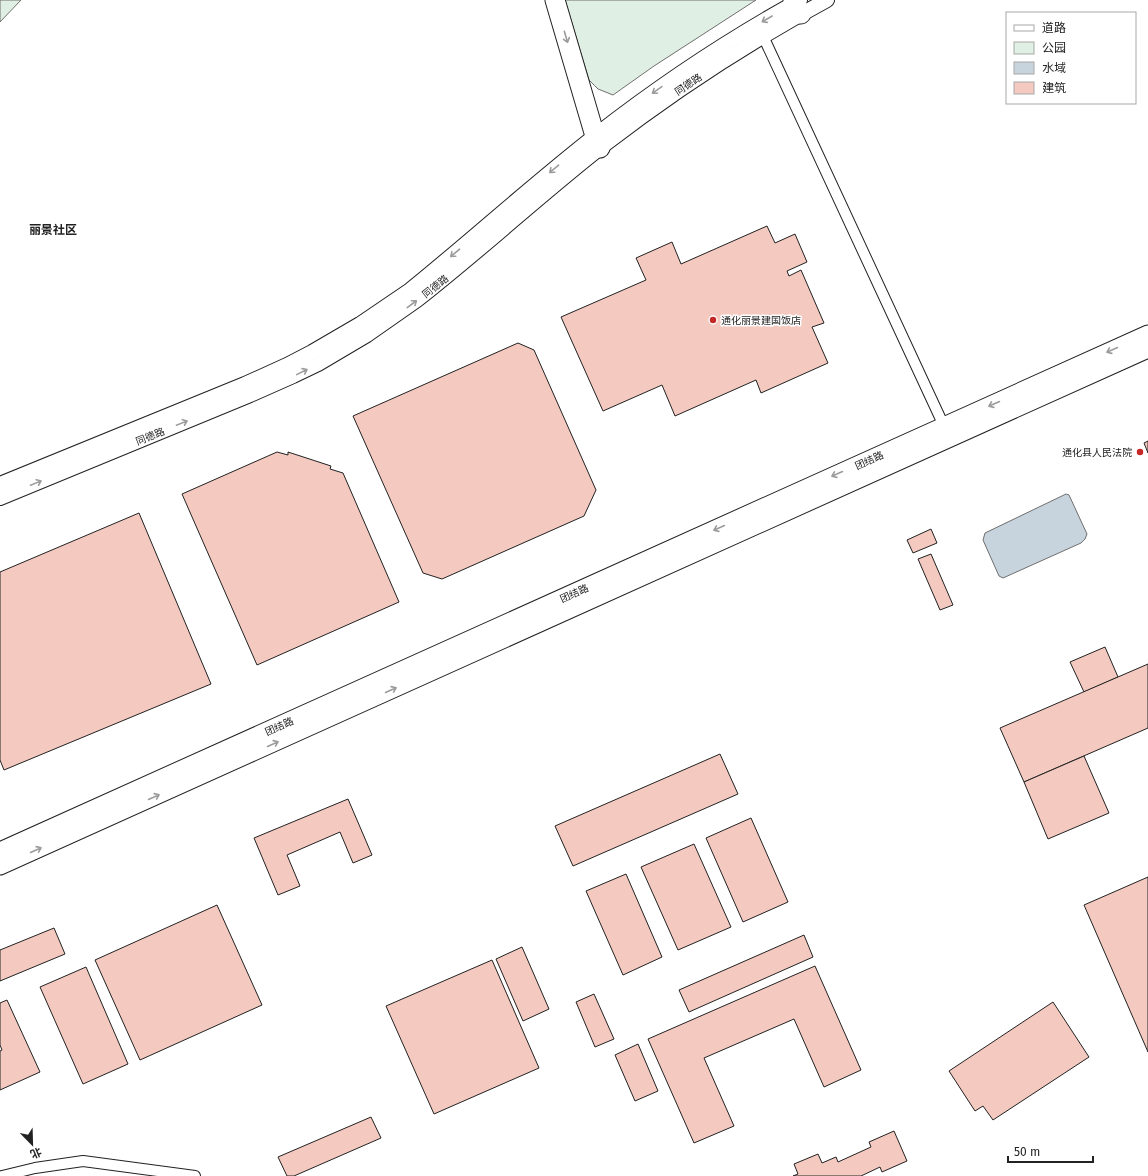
<svg xmlns="http://www.w3.org/2000/svg" width="1148" height="1176" font-family="'Fira Sans','Noto Sans SC',sans-serif">
<style>
.green{fill:#e0efe3;stroke:#6f6f6f}
.water{fill:#c7d3dd;stroke:#6f6f6f}
.building{fill:#f3c9c0;stroke:#222}
.lines{fill:none;stroke-linecap:round;stroke-linejoin:round}
.minor-casing{stroke:#222;stroke-width:12}
.secondary-casing{stroke:#222;stroke-width:16}
.trunk-casing{stroke:#222;stroke-width:19}
.motorway-casing{stroke:#222;stroke-width:21}
.minor{stroke:#fff;stroke-width:10}
.secondary{stroke:#fff;stroke-width:14}
.trunk{stroke:#fff;stroke-width:17}
.motorway{stroke:#fff;stroke-width:19}
.oneway{stroke:#9c9c9c}
.poi-dot{fill:#c62828;stroke:#fff;stroke-width:1.5}
.labels{text-anchor:middle;stroke-width:3;stroke-linejoin:round;paint-order:stroke}
.street-label{font-size:10px;fill:#222;stroke:#fff}
.poi-label{font-size:10px;fill:#222;stroke:#fff;text-anchor:start}
.quarter-label{font-size:12px;font-weight:bold;fill:#222;stroke:#fff}
</style>
<rect width="100%" height="100%" fill="#fff"/>
<!-- green -->
<g class="green">
<path d="M0,0h21l-21,22z"/>
<path d="M565,0h191l-102,66 -41,29 -15,-6 -9,-9z"/>
</g>
<!-- water -->
<path class="water" d="M1066,494l3,1 18,39 -2,5 -4,4 -78,35 -4,-2 -16,-36 2,-7z"/>
<!-- building -->
<g class="building">
<path d="M767,226l8,17 20,-9 12,28 -20,9 2,5 12,-6 23,53 -12,4 16,36 -67,30 -5,-13 -81,36 -13,-31 -59,26 -42,-94 85,-37 -10,-22 36,-16 9,22z"/>
<path d="M518,343l16,7 62,140 -12,26 -142,63 -19,-6 -70,-157z"/>
<path d="M1148,441v12l-4,-10z"/>
<path d="M277,452l11,3v-3l43,14 -1,3 13,4 56,129 -142,63 -75,-171z"/>
<path d="M139,513l72,171 -207,86 -4,-10v-188z"/>
<path d="M931,529l6,14 -24,10 -6,-13z"/>
<path d="M931,554l22,51 -13,5 -22,-51z"/>
<path d="M1105,647l13,30 -34,15 -14,-30z"/>
<path d="M1148,664v64l-124,54 -24,-54z"/>
<path d="M720,754l18,40 -165,72 -18,-40z"/>
<path d="M1084,756l25,57 -61,26 -24,-57z"/>
<path d="M348,799l24,56 -19,8 -13,-31 -53,23 13,31 -22,9 -24,-57z"/>
<path d="M751,818l37,84 -45,20 -37,-84z"/>
<path d="M694,844l37,83 -53,23 -37,-83z"/>
<path d="M626,874l36,83 -39,18 -37,-84z"/>
<path d="M1148,877v175l-64,-147z"/>
<path d="M217,905l45,100 -122,55 -45,-100z"/>
<path d="M54,928l11,26 -65,27v-31z"/>
<path d="M804,935l9,22 -124,55 -10,-22z"/>
<path d="M522,947l27,62 -26,12 -27,-62z"/>
<path d="M492,960l47,108 -105,46 -48,-108z"/>
<path d="M815,966l46,104 -37,17 -30,-68 -90,39 30,68 -40,17 -46,-104z"/>
<path d="M86,967l42,97 -45,20 -43,-97z"/>
<path d="M594,994l20,45 -19,8 -19,-45z"/>
<path d="M7,1000l33,72 -40,18v-39l2,-1 -2,-5v-42z"/>
<path d="M1053,1002l36,55 -96,63 -10,-14 -8,5 -26,-40z"/>
<path d="M638,1044l20,47 -23,10 -20,-46z"/>
<path d="M371,1117l10,21 -87,38h-7l-9,-19z"/>
<path d="M894,1131l13,30 -25,11 -2,-5 -19,9h-68l5,-2 -4,-10 24,-10 4,9 14,-6 2,5 33,-15 -2,-5z"/>
</g>
<g class="lines">
<!-- minor casing -->
<g class="minor-casing">
<g id="minor">
<path d="M763,36l181,390"/>
<path d="M2,1176l33,-8 48,-7 112,15"/>
</g>
</g>
<!-- secondary casing -->
<g class="secondary-casing">
<g id="secondary">
<path d="M0,484l245,-100 42,-19 25,-13 48,-28 50,-34c63,-51 122,-105 186,-155 64,-50 133,-96 204,-135"/>
<path d="M0,498l250,-103 43,-19 25,-12 49,-29 50,-35c64,-50 123,-105 187,-155 70,-54 145,-103 223,-145"/>
</g>
</g>
<!-- trunk casing -->
<g class="trunk-casing">
<g id="trunk">
<path d="M0,851l1148,-517"/>
<path d="M0,866l1148,-517"/>
</g>
</g>
<!-- motorway casing -->
<g class="motorway-casing">
<g id="motorway">
<path d="M555,0l40,136 5,12"/>
<path d="M793,0l8,14"/>
</g>
</g>
<!-- minor -->
<use href="#minor" class="minor"/>
<!-- secondary -->
<use href="#secondary" class="secondary"/>
<!-- trunk -->
<use href="#trunk" class="trunk"/>
<!-- motorway -->
<use href="#motorway" class="motorway"/>
</g>
<!-- one-way arrows -->
<defs><path id="oneway-shaft" d="M-6 0H5M1.5-3L5.5 0L1.5 3" fill="none" stroke-width="1.6" stroke-linecap="round" stroke-linejoin="round"/></defs>
<g class="oneway">
<use href="#oneway-shaft" transform="translate(767 19) rotate(150)"/>
<use href="#oneway-shaft" transform="translate(566 37) rotate(74)"/>
<use href="#oneway-shaft" transform="translate(657 90) rotate(145)"/>
<use href="#oneway-shaft" transform="translate(554 169) rotate(140)"/>
<use href="#oneway-shaft" transform="translate(455 253) rotate(140)"/>
<use href="#oneway-shaft" transform="translate(412 304) rotate(-37)"/>
<use href="#oneway-shaft" transform="translate(1112 350) rotate(156)"/>
<use href="#oneway-shaft" transform="translate(302 372) rotate(-26)"/>
<use href="#oneway-shaft" transform="translate(994 404) rotate(156)"/>
<use href="#oneway-shaft" transform="translate(182 423) rotate(-22)"/>
<use href="#oneway-shaft" transform="translate(837 474) rotate(156)"/>
<use href="#oneway-shaft" transform="translate(36 483) rotate(-22)"/>
<use href="#oneway-shaft" transform="translate(719 528) rotate(156)"/>
<use href="#oneway-shaft" transform="translate(391 690) rotate(-24)"/>
<use href="#oneway-shaft" transform="translate(273 744) rotate(-24)"/>
<use href="#oneway-shaft" transform="translate(154 797) rotate(-24)"/>
<use href="#oneway-shaft" transform="translate(36 850) rotate(-24)"/>
</g>
<!-- markers -->
<g class="poi-dot">
<circle cx="713" cy="320" r="4"/>
<circle cx="1140" cy="452" r="4"/>
</g>
<g class="labels">
<!-- street labels -->
<g class="street-label">
<text transform="translate(688 84) rotate(-34)" y="4">同德路</text>
<text transform="translate(435 286) rotate(-39)" y="4">同德路</text>
<text transform="translate(150 436) rotate(-22)" y="4">同德路</text>
<text transform="translate(869 460) rotate(-24)" y="4">团结路</text>
<text transform="translate(574 593) rotate(-24)" y="4">团结路</text>
<text transform="translate(279 726) rotate(-24)" y="4">团结路</text>
</g>
<!-- poi labels -->
<g class="poi-label">
<text x="721" y="324">通化丽景建国饭店</text>
<text x="1132" y="456" text-anchor="end">通化县人民法院</text>
</g>
<!-- quarter labels -->
<g class="quarter-label">
<text x="53" y="234">丽景社区</text>
</g>
</g>
<!-- legend -->
<rect x="1006" y="12" width="130" height="92" fill="#ffffff" stroke="#a7a7a7"/>
<rect x="1014" y="25" width="20" height="6" fill="#ffffff" stroke="#a7a7a7"/>
<text x="1042" y="32" font-size="12" fill="#222222">道路</text>
<rect x="1014" y="42" width="20" height="12" fill="#e0efe3" stroke="#a7a7a7"/>
<text x="1042" y="52" font-size="12" fill="#222222">公园</text>
<rect x="1014" y="62" width="20" height="12" fill="#c7d3dd" stroke="#a7a7a7"/>
<text x="1042" y="72" font-size="12" fill="#222222">水域</text>
<rect x="1014" y="82" width="20" height="12" fill="#f3c9c0" stroke="#a7a7a7"/>
<text x="1042" y="92" font-size="12" fill="#222222">建筑</text>
<!-- north arrow -->
<g transform="translate(32 1144) rotate(157)" stroke="#ffffff" stroke-width="3" paint-order="stroke">
<path d="M0-3L7 15L0 10L-7 15Z" fill="#222222"/>
<text y="-6" font-size="11" font-weight="bold" text-anchor="middle" fill="#222222">北</text>
</g>
<!-- scale -->
<path d="M1008 1156v6h85v-6" fill="none" stroke="#222222" stroke-width="2"/>
<text x="1014" y="1156" font-size="12" fill="#222222" stroke="#ffffff" stroke-width="3" paint-order="stroke">50 m</text>
</svg>
